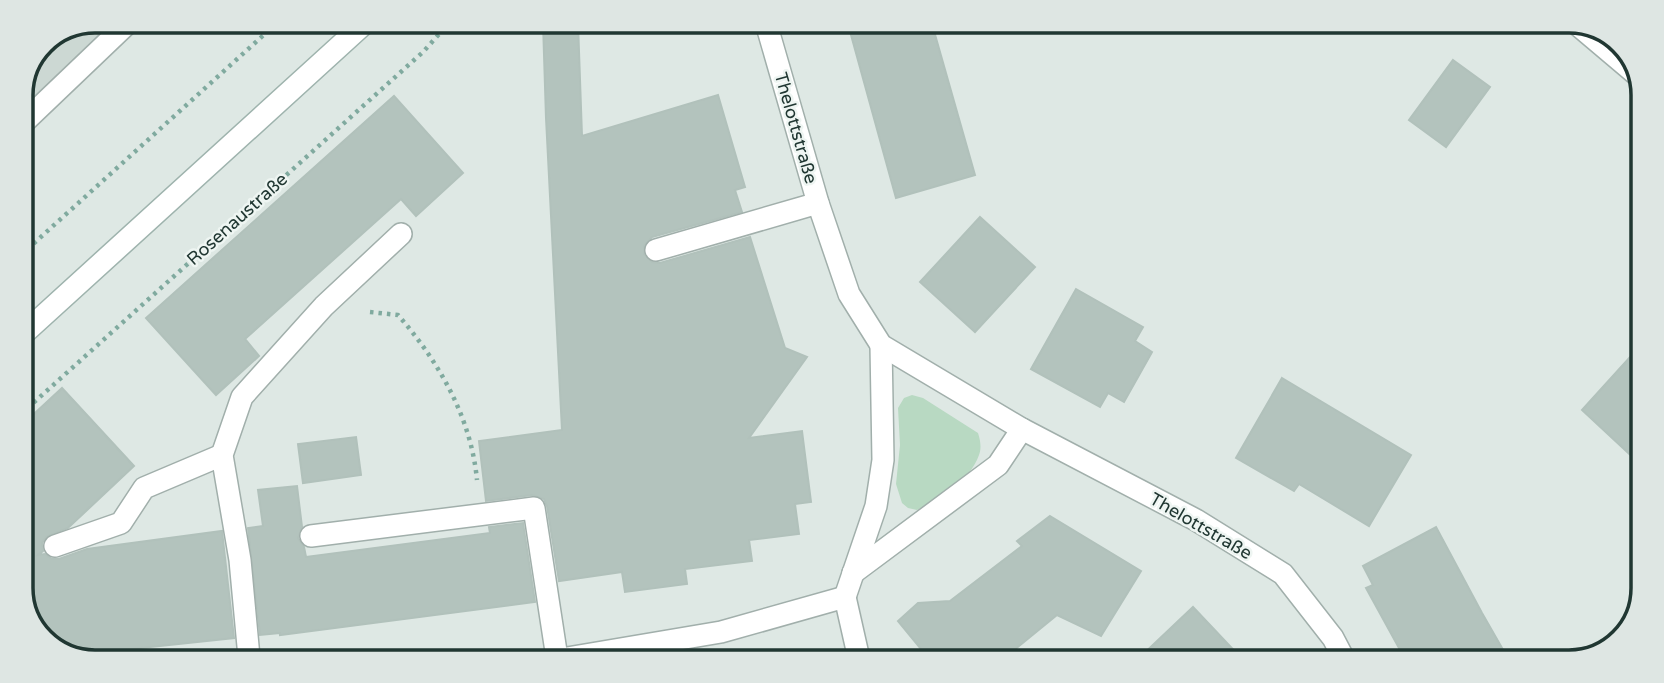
<svg xmlns="http://www.w3.org/2000/svg" width="1664" height="683" font-family="'Varela Round',sans-serif">
<style>
.built{fill:#ccd8d3}
.green{fill:#b8d9c2}
.building{fill:#b3c3bd;stroke:#b1c1bb;stroke-width:2}
.lines{fill:none;stroke-linecap:round;stroke-linejoin:round}
.lane-casing{stroke:#a1afab;stroke-width:24}
.street-casing{stroke:#a1afab;stroke-width:24}
.secondary-casing{stroke:#9eb3ad;stroke-width:24}
.path{stroke:#80aa9f;stroke-width:4.5;stroke-dasharray:3.5 5;stroke-linecap:butt}
.lane{stroke:#fff;stroke-width:21}
.street{stroke:#fff;stroke-width:21}
.secondary{stroke:#fff;stroke-width:21}
.labels{text-anchor:middle;stroke-width:5;stroke-linejoin:round;paint-order:stroke}
.street-label{font-size:18px;fill:#203732;stroke:#eef5f2}
.rim{fill:none;stroke:#203732;stroke-width:3.5}
</style>
<rect width="100%" height="100%" fill="#dee8e4"/>
<!-- built -->
<path class="built" d="M95,21h35l-109,104v-35l22,-48z"/>
<!-- green -->
<path class="green" d="M912,395l11,3 55,35c2,6 4,15 1,22 -9,26 -39,43 -62,55l-9,-2 -6,-5 -6,-19 4,-39 -2,-37 6,-10z"/>
<!-- building -->
<g class="building">
<path d="M543,23h35l4,113 136,-41 27,92 -10,3 7,22 -90,25 -8,9v8l8,8 8,1 90,-26 35,111 22,9 -58,81 53,-7 9,71 -16,2 4,30 -50,6 3,21 -67,8 2,15 -62,8 -3,-20 -63,9 -12,-75 -3,-7 -12,-4 -46,6 -7,-60 83,-11 -16,-312z"/>
<path d="M848,24h84l43,151 -79,23z"/>
<path d="M1453,60l37,27 -44,60 -37,-27z"/>
<path d="M394,96l69,77 -47,43 -15,-17 -156,140 14,17 -43,39 -70,-77z"/>
<path d="M980,217l55,50 -60,65 -55,-50z"/>
<path d="M1076,289l67,38 -8,14 17,11 -28,50 -16,-9 -8,14 -69,-38z"/>
<path d="M1640,346v35l-1,82 -57,-53z"/>
<path d="M1282,378l129,77 -42,71 -70,-42 -5,7 -58,-33z"/>
<path d="M62,388l72,78 -66,62 -22,9 -4,6 1,8 -5,4 7,-1 7,5h7l28,-10 135,-18 12,107 -168,18 -30,-23 -15,-40v-167z"/>
<path d="M356,437l5,38 -58,8 -5,-39z"/>
<path d="M297,486l5,41 -4,11 6,9 2,10 184,-24 -1,-6 34,-4 12,79 -255,33v-2l-20,2 -12,-107 15,-2 -5,-36z"/>
<path d="M1050,516l91,55 -40,65 -44,-21 -55,45h-72l-32,-39 20,-18 32,-2 72,-55 -5,-5z"/>
<path d="M1436,527l46,86 28,49 -111,-1v-13l-33,-60 7,-3 -10,-19z"/>
<path d="M1193,607l51,54 -107,-1z"/>
</g>
<g class="lines">
<!-- lane casing -->
<g class="lane-casing">
<g id="lane">
<path d="M21,125l109,-104"/>
<path d="M656,250l162,-47"/>
<path d="M311,536l223,-28 23,150"/>
<path d="M55,546l66,-23 23,-35 78,-33"/>
<path d="M249,657l-9,-97 -18,-105 20,-58 82,-91 77,-72"/>
</g>
</g>
<!-- street casing -->
<g class="street-casing">
<g id="street">
<path d="M766,23l52,180 31,91 32,51 141,84 174,91 87,54 50,64 12,23"/>
<path d="M1579,26l58,49"/>
<path d="M853,573l145,-108 24,-36"/>
<path d="M845,597l31,-91 7,-46 -2,-115"/>
<path d="M845,597l14,62"/>
<path d="M567,658l154,-26 124,-35"/>
</g>
</g>
<!-- secondary casing -->
<g class="secondary-casing">
<path id="secondary" d="M21,336l345,-314"/>
</g>
<!-- path -->
<g class="path">
<path d="M21,255l257,-233"/>
<path d="M370,312l28,3c41,47 73,102 79,165"/>
<path d="M21,414l402,-362 27,-30"/>
</g>
<!-- lane -->
<use href="#lane" class="lane"/>
<!-- street -->
<use href="#street" class="street"/>
<!-- secondary -->
<use href="#secondary" class="secondary"/>
</g>
<g class="labels">
<!-- street labels -->
<g class="street-label">
<text transform="translate(796 128) rotate(74)" y="6">Thelottstraße</text>
<text transform="translate(237 219) rotate(-42)" y="6">Rosenaustraße</text>
<text transform="translate(1201 526) rotate(30)" y="6">Thelottstraße</text>
</g>
</g>
<!-- crop -->
<path d="M0 0H1664V683H0ZM95 33H1569A62 62 0 0 1 1631 95V588A62 62 0 0 1 1569 650H95A62 62 0 0 1 33 588V95A62 62 0 0 1 95 33Z" fill="#dee6e3" fill-rule="evenodd"/>
<path class="rim" d="M95 33H1569A62 62 0 0 1 1631 95V588A62 62 0 0 1 1569 650H95A62 62 0 0 1 33 588V95A62 62 0 0 1 95 33Z"/>
</svg>
